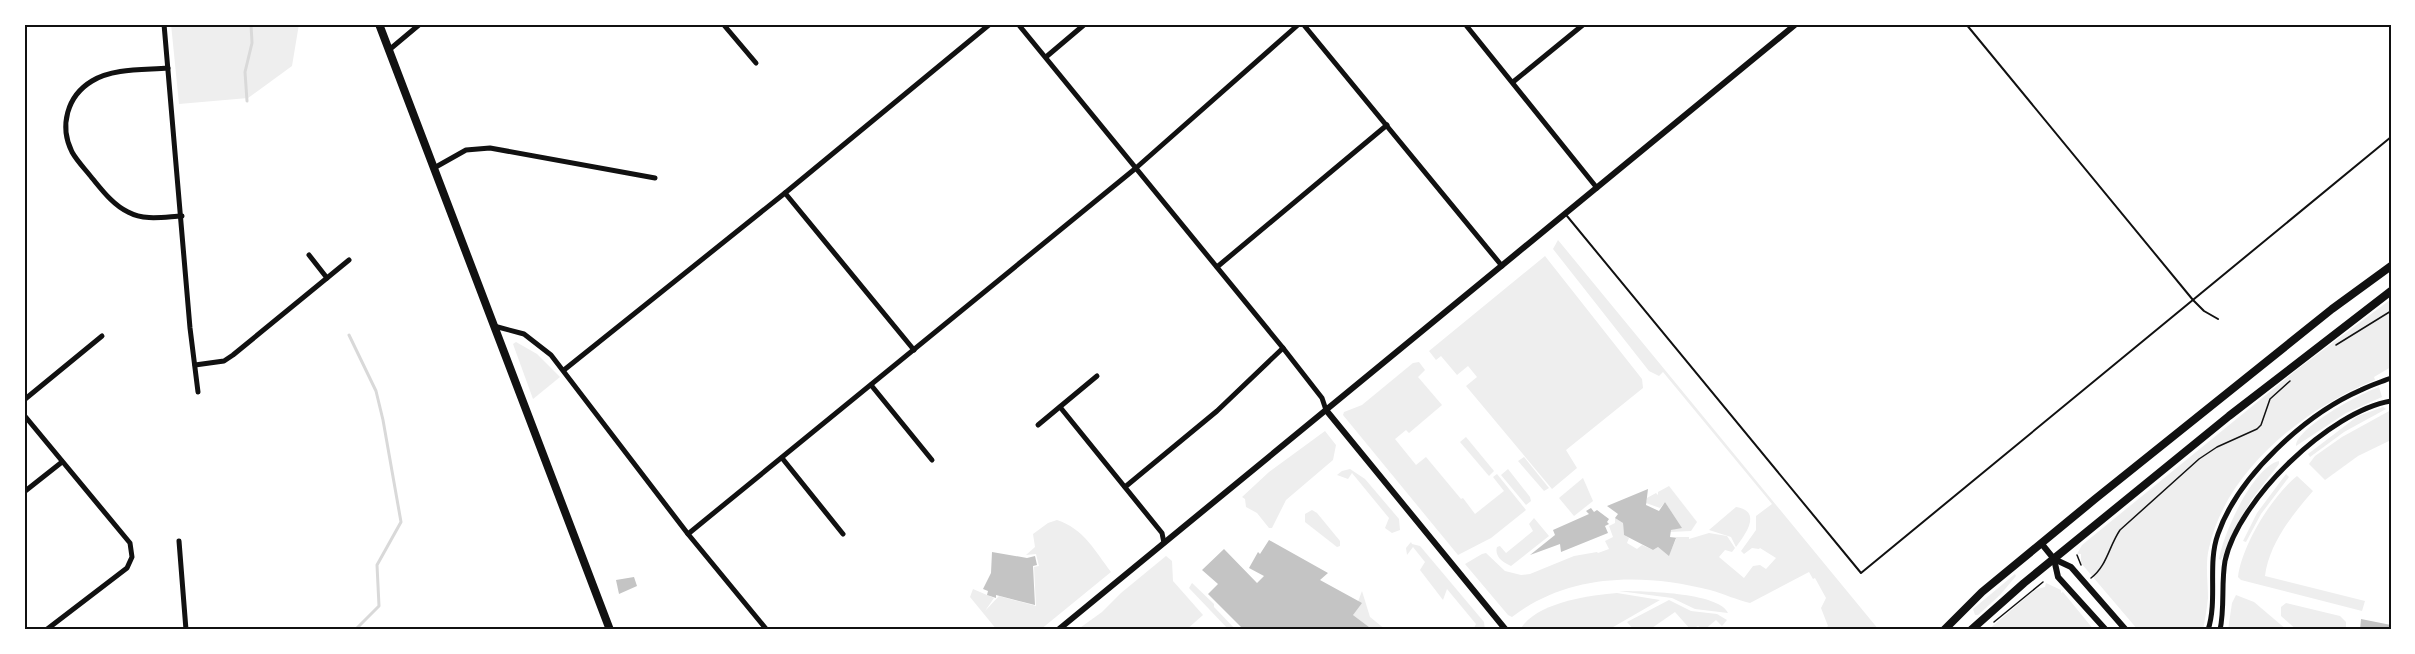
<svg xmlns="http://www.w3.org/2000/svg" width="2415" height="654" font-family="'Source Sans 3',sans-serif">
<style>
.green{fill:#eee}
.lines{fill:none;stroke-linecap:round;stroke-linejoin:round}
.stream{stroke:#d9d9d9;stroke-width:3}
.building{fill:#c4c4c4}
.path{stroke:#111;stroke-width:1.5}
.service{stroke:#111;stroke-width:2}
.minor{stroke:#111;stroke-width:5}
.tertiary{stroke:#111;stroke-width:6}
.secondary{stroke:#111;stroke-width:8}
.neatline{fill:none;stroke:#111;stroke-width:2}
</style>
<rect width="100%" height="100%" fill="#fff"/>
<!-- green -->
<g class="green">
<path d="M171,24h128l-7,42 -44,32 -69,6z"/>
<path d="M1558,240l321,390h-55l4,-4 -7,-18 5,-10 -11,-20 -2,1 -4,-7 -59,31c-13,-3 -26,-9 -40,-13 -67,-17 -141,-17 -198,27l-4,-2 -43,-51 17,-10 4,-1 19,18 16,4 9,-1 44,-18 23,-4 1,1 11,-4 -4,-8 8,-4 -4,-11 6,-3v-5l8,5 1,12 5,3 -2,5 10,6 5,-4 11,5 5,-3 11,8 7,-16 -6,-2h19v2l20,-6 18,3 8,12 -3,4 -7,-2 -6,7 25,21 9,-12 7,-1 6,4 10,-11 -16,-10 -1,1 -7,-1 -8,6 -3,-3 15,-21v-14l16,-12 -109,-132 -4,4 -10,-5 -96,-122z"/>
<path d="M1545,256l97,123 1,9 -77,62 11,18 -25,21 -86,-103 11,-9 -9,-11 -11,9 -16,-19 -5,4 -7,-9z"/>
<path d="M2390,300l1,67 -17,10 1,3c-70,28 -149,90 -166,168 -4,16 -1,33 -1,50 -1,11 -3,21 -5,32h-65l-57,-67v-9h-4l5,-9 217,-177z"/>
<path d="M516,342l21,12 23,23 -27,22 -20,-55z"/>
<path d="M1419,362l6,8 -7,7 24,28 -33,28 -3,-3 -11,9 21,26 10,-8 35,42 2,-1 12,16 29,-23 -11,-14 4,-3 29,36 -35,28 -33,17 -115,-140 1,-3 18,-7 51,-42z"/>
<path d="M2379,387l3,10 -36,16 -50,33c0,-18 65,-53 83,-59z"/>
<path d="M2383,407l3,2 -42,23 -34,25 -2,-3 50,-38z"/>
<path d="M2391,410v30l-33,16 -33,24 -16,-16 6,-8 27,-19z"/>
<path d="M1325,431l11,14 -3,15 -47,40 -14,28h-3l-12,-15 -11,-6 -1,-8 -3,-2 27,-25z"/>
<path d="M1466,437l28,34 -5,5 -29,-34z"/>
<path d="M1524,457l25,31 -5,3 -26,-30z"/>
<path d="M2279,461v3l-27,35 -16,27 -15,34 -2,-1c4,-25 34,-92 60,-98z"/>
<path d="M1350,469l15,10 34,40 1,11 -8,3 -7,-5 4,-10 -37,-45 -4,6 -11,-4 5,-4z"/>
<path d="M1508,469l22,28 1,4 -5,4 -25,-30z"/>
<path d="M2286,474l3,3 -28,37 -15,28 -3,-1 14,-28z"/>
<path d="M2297,476l16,15c-21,24 -44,53 -48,85l100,25 -3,10 -121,-31 -3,-3c4,-32 34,-81 59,-101z"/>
<path d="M1583,478l10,23 -19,15 -15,-18z"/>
<path d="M1669,486l28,36 -6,9 -21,1 1,-2 10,-3 -16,-25 -5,6 -14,-5 1,-5 9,-5 2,2v-3z"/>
<path d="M1736,507c27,4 9,28 0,40l-5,-10 -22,-7z"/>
<path d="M1312,510l5,3 23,28v5l-3,1 -32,-25v-8z"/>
<path d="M1534,518l15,18 -38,30c-7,-3 -17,-9 -14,-19l3,-1 6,7 27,-22 -4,-7z"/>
<path d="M1057,520c27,9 38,31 54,52l-71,58h-43l-27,-33 3,-8 21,9 -9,13 14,-15 37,10 -2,-39 5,-1 -3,-12 -10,1 9,-8 -2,-13 15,-11z"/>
<path d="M1411,542l1,2 8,2 64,76 1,8h-12l3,-6 -29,-35 -4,11 -23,-30 5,-8 -12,-15 -6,8 -1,-7z"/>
<path d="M1166,556l6,5 1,20 30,34 -17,15h-109l25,-18 19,-19z"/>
<path d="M2015,574l1,2 -16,19 -22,20h-3l-2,-6z"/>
<path d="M1192,583l22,21v3l22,23h-7l-40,-42z"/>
<path d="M2046,583l15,7v3l2,-1 31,38h-106l42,-36 7,-5 8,-2z"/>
<path d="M1362,591l8,26 16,13h-13l-20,-15z"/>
<path d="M1619,591c22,0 100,1 109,22l-33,-4 -23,-11z"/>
<path d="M1617,593l43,7 -52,30h-88c14,-27 70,-35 97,-37z"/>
<path d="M2236,595l18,7 33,28h-59l4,-27z"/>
<path d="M1669,600l22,11 26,3 10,6 -5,6 -6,-6 -12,10 -6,-4 -4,2 1,2h-4l-16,-18 -26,18h-15l-7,-8z"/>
<path d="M2286,603l54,13 6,6v8h-49l-16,-14v-9z"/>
</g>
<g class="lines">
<!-- stream -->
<g class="stream">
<path d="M247,101l-2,-29 7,-29 -1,-19"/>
<path d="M349,335l27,56 7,29 18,102 -24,43 2,41 -24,24"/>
</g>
</g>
<!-- building -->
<g class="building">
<path d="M1648,489l-2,16 13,6 6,-9 17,26 -11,2 -1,7 6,1 -7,18 -11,-9 -5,3 -29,-15 -1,-12 -8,-5 3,-4 -11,-8z"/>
<path d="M1591,508l3,4 3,-2 12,9 -2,3 2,2 -4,2 3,7 -47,19 -1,-8 -30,11 25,-20 -2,-5 36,-16 -3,-3z"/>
<path d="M1269,540l59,33 -8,7 42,23 -9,12 20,15h-129l-36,-36 10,-10 -16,-14 22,-21 33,34 7,-7 -15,-8 9,-16 2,2z"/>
<path d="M992,552l35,6 8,-2 2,9 -4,1 2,39 -39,-10v3l-9,-3 1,-4 -5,-2 8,-16z"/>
<path d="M634,577l3,9 -18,8 -3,-14z"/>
<path d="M2361,619l30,6v5h-31z"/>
</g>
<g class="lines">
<!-- path -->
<g class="path">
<path d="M2336,345l55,-34"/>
<path d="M2077,555l4,10"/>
<path d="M2091,578c16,-12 18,-32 29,-48l79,-71 18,-12 40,-18 4,-4 9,-26 20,-18"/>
<path d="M1994,622l49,-40"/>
</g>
<!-- service -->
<g class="service">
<path d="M1966,24l227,276 11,11 14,8"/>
<path d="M1567,216l294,357 530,-436"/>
</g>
<!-- minor -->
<g class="minor">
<path d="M164,24l26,304 8,64"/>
<path d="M723,24l33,39"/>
<path d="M1018,24l265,324 39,50 4,12"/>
<path d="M1303,24l199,242"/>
<path d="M1465,24l132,164"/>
<path d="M389,50l31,-26"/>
<path d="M1046,57l39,-33"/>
<path d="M168,68c-24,2 -55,0 -76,13 -25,15 -33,45 -20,71 5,9 13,17 20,26 10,12 21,27 36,34 17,9 35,5 54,4"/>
<path d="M1513,82l71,-58"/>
<path d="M434,168l32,-18 24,-2 165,30"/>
<path d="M785,193l129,157"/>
<path d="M309,255l18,23"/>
<path d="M1217,267l170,-142"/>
<path d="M494,326l30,8 27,21 137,179 79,96"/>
<path d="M195,365l29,-4 9,-6 116,-95"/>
<path d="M564,370l221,-177 205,-169"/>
<path d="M871,385l61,75"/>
<path d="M24,400l78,-64"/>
<path d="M1060,407l102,126 2,10"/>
<path d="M24,415l106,128 2,14 -5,11 -81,62"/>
<path d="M1038,425l59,-49"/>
<path d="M782,458l61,76"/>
<path d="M1125,487l92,-76 66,-63"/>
<path d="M24,492l38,-30"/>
<path d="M688,534l448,-366 163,-144"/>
<path d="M179,541l7,89"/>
<path d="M2208,630c10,-31 -1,-66 10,-96 20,-58 88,-120 143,-144 10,-5 20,-8 30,-12"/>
<path d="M2220,630c5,-23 1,-46 5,-69 13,-61 105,-150 166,-160"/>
</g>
<!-- tertiary -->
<g class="tertiary">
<path d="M1326,410l180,220"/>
<path d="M2041,543l13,16 17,8 55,63"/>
<path d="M2054,559l4,18 48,53"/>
<path d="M1058,630l738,-606"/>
</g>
<!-- secondary -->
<g class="secondary">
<path d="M379,24l231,606"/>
<path d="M1944,630l38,-38 113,-93 237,-190 59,-43"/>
<path d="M1971,630l53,-47 205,-167 162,-125"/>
</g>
</g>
<!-- border -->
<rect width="2415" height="654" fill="none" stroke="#ffffff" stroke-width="51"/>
<rect x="26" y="26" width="2364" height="602" class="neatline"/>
</svg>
